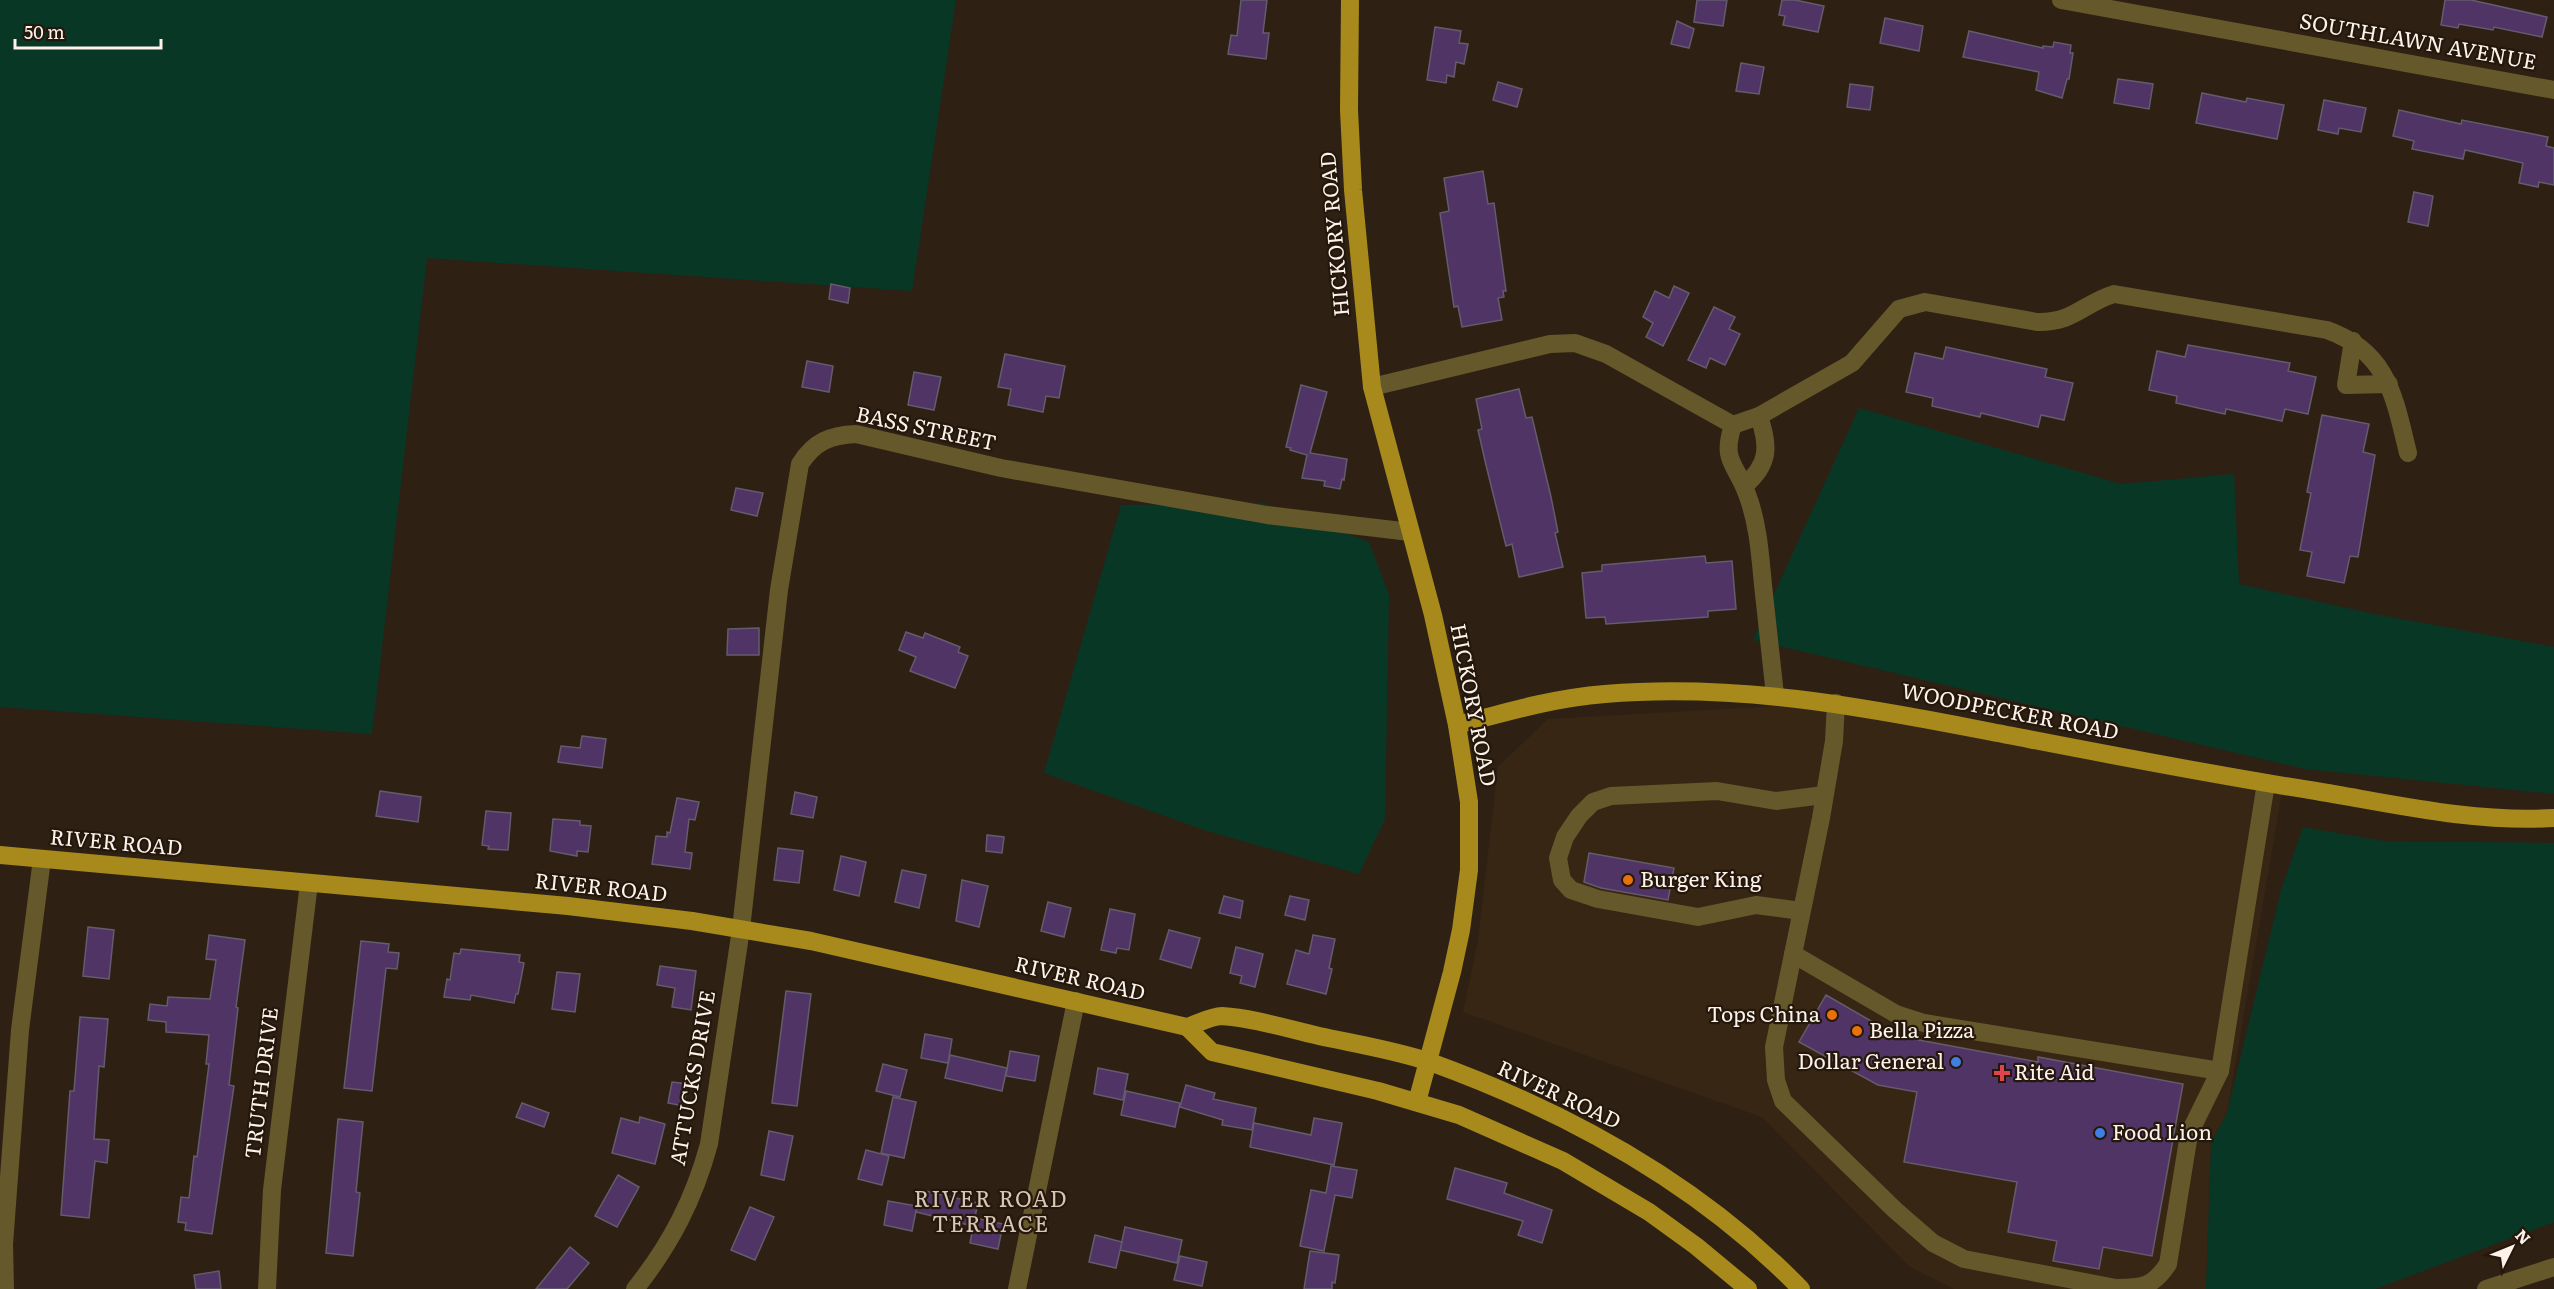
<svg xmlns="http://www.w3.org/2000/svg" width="2554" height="1289" font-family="Literata,serif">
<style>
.built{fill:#382614}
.green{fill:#093726}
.building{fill:#4f3465;stroke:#645b6d;stroke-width:1.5}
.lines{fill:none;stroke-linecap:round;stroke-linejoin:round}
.minor{stroke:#65582b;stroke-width:18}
.major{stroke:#a78a1b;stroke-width:18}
.food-dot{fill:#e8710a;stroke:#24170b;stroke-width:2}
.shop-dot{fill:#3f7fe0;stroke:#24170b;stroke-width:2}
.health-dot{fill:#e0444e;stroke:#24170b;stroke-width:2}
.labels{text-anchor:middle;stroke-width:4.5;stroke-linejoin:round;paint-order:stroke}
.street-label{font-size:21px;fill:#fdf3eb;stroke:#24170b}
.poi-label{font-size:21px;fill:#fdf3eb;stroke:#24170b;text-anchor:start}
.neighbourhood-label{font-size:22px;letter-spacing:1.5px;fill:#d8c6b6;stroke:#24170b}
</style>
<rect width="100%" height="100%" fill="#2e2114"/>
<!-- built -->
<path class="built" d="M1836,703l447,83 -56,327 -16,30 -5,146h-252l-44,-22 -148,-150 -299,-105 15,-71 20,-174 50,-48z"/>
<!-- green -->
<g class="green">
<path d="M0,0h956l-44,291 -485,-33 -55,476 -372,-27z"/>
<path d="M1859,408l262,76 113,-10 5,110 130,29 185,34v147l-249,-25 -552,-129z"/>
<path d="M1263,503l106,39 20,53 -4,224 -26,55 -152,-43 -163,-58 77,-268z"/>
<path d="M2303,827l80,14 171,2v379l-179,67h-169l5,-146 16,-30 54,-223z"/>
</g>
<!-- building -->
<g class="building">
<path d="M1241,0h26l-4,33h6l-3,26 -38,-5 3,-19 6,1z"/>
<path d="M1697,0h30l-4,26 -29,-4z"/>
<path d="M1782,0h13l29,6 -6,26 -35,-7 2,-9 -6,-1z"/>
<path d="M2445,0h26l76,17 -5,20 -48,-10 -1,3 -34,-6 -1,4 -17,-3z"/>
<path d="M1885,18l38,8 -4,25 -39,-8z"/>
<path d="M1677,21l17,8 -5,19 -18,-4z"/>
<path d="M1435,27l26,4 -2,12 9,1 -4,20 -8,-2 -2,15 -7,-2 -1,8 -19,-3z"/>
<path d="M1969,31l74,17v-2l10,1 1,-5 17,3 -1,8h3l-4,26h-2l-5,19 -26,-8 3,-18 -76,-15z"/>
<path d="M1741,63l23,4 -5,27 -23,-3z"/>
<path d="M2118,79l35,5 -4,25 -35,-6z"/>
<path d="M1498,82l24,7 -5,18 -24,-7z"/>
<path d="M1850,84l23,3 -3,23 -23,-3z"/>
<path d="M2202,93l44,9 1,-4 37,7 -7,34 -81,-16z"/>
<path d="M2324,100l42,8 -5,24 -22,-4 -1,6 -20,-4z"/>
<path d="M2399,110l62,14 1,-4 86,17 -2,9 8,2v37l-15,-3 -1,5 -19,-4 4,-20 -58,-13 -2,9 -51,-10 2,-8 -21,-5z"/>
<path d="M1483,171l5,33 6,-1 12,88h-3l1,6 -6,1 4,22 -40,7 -4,-21 -4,1 -14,-94 9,-2 -5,-33z"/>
<path d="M2414,192l19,4 -5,30 -20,-4z"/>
<path d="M831,284l19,4 -2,15 -19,-4z"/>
<path d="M1674,286l15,7 -26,53 -17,-9 7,-14 -10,-6 12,-26 14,7z"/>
<path d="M1714,307l21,10 -6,12 11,5 -15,31 -15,-7 -4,10 -18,-8z"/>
<path d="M2188,345l102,18 -2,8 28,6 -8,37 -23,-5 -3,12 -56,-12 -1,5 -49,-11 1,-7 -28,-6 8,-39 28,6z"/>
<path d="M1946,347l101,22 -2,8 28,6 -9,37 -23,-5 -3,12 -57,-14 -1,4 -48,-11 1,-8 -27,-6 9,-39 28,6z"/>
<path d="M1005,354l60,12 -6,32 -13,-2 -3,16 -35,-7 3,-16 -13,-2z"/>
<path d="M807,361l26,5 -4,26 -27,-5z"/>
<path d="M914,372l27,5 -7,33 -26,-5z"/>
<path d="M1301,385l26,7 -17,61 37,6 -3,21 -2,-1 -2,10 -16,-3 1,-5 -23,-3 5,-23 -17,-5 1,-2 -5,-1z"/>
<path d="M1519,389l7,29 6,-1 19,80 7,35 -3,1 8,34 -44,10 -7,-33 -6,2 -20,-81 -8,-35 4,-1 -6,-30z"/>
<path d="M2322,415l47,9 -6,28 12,3 -17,102 -8,-1 -6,27 -37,-7 5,-24 -12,-2 11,-57 -4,-1z"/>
<path d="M736,488l27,5 -6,23 -26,-6z"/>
<path d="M1705,556l1,7 26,-2 4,48 -28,2v6l-102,7 -1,-7 -19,1 -4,-45 20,-2v-6z"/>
<path d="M759,628v27h-32l1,-26z"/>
<path d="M906,632l17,6 2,-5 35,14 -2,5 10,4 -13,32 -45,-17 6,-14 -17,-7z"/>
<path d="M582,736l24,3 -4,29 -44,-6 3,-16 19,2z"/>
<path d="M380,791l41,6 -3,25 -42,-6z"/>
<path d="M795,792l22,5 -4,21 -22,-4z"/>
<path d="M677,798l22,4 -4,18 -6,-1 -4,33 7,1 -2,16 -38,-5 4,-28 11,1v-5l3,1z"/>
<path d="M486,811l25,2 -3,37 -20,-1 1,-3 -7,-1z"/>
<path d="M553,819l27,2v4l11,1 -3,26 -11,-1v5l-27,-5z"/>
<path d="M987,835l17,2 -2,16 -16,-2z"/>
<path d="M778,848l25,3 -4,32 -25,-3z"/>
<path d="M1589,853l85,15 -6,32 -67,-12 -17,-6z"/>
<path d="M841,856l25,6 -7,34 -25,-6z"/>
<path d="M902,870l24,5 -7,33 -24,-6z"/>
<path d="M962,880l26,6 -9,41 -23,-6z"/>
<path d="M1224,896l19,5 -3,17 -21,-5z"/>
<path d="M1290,896l19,4 -4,20 -20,-5z"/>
<path d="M1048,902l23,6 -7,29 -23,-6z"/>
<path d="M1110,909l25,5 -6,36 -12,-2 -1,5 -15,-3z"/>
<path d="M88,927l26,3 -5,49 -26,-3z"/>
<path d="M1169,930l31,8 -9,30 -31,-9z"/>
<path d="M209,935l36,5 -9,67 2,1 -9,77 5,1 -22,148 -27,-4 1,-7 -8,-1 3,-25 8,1 5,-42 3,1 12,-93h-3l3,-29 -43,-3v-10l-18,-2 2,-16 17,2 1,-9 42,2 6,-39 -10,-1z"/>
<path d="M1313,935l22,4 -6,29 3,1 -6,25 -39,-10 9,-34 13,4z"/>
<path d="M361,941l28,3 -1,8 11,1 -2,16 -11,-1 -14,123 -28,-3z"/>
<path d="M1236,947l27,7 -8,33 -15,-4 2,-7 -12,-3z"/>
<path d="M461,949l59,6 -1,7 5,1 -6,31h-2l-2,9 -43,-8 -1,5 -26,-3 3,-18 3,1 4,-27 6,1z"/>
<path d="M660,966l36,5 -5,39 -19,-3 3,-19 -18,-3z"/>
<path d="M557,972l23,2 -5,38 -23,-3z"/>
<path d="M786,991l25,3 -14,112 -25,-3z"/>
<path d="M1826,995l71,41 141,26v-5l145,27 -31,172 -49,-9 -4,22 -46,-8 4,-20 -49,-9 9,-50 -113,-20 13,-70 -39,-7 -79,-43z"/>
<path d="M80,1017l28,2 -4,48 -5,-1 -5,73 15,1 -2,23 -12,-2 -6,57 -28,-3 9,-124h4z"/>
<path d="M925,1034l27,5 -4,24 -27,-5z"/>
<path d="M1010,1051l29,5 -4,25 -29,-5z"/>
<path d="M950,1055l57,13 -5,23 -57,-13z"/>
<path d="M883,1064l24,6 -7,27 -24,-6z"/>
<path d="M1098,1068l30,6 -5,26 -29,-6z"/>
<path d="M672,1082l15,2 -3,22 -16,-3z"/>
<path d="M1186,1085l29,8 -2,6 43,9 -4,22 -30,-5 1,-5 -43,-13z"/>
<path d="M1126,1091l54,12 -5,24 -54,-12z"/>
<path d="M893,1097l23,5 -12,56 -23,-5z"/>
<path d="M522,1103l27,10 -5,14 -28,-10z"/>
<path d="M640,1117l25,7 -10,40 -43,-11 9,-35 18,5z"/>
<path d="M1314,1118l28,5 -8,42 -84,-18 4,-24 57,12z"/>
<path d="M338,1119l25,3 -7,70 4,1 -7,63 -27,-3z"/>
<path d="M769,1131l24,5 -9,44 -23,-5z"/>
<path d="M866,1150l23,6 -7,29 -24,-6z"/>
<path d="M1331,1166l26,4 -5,28 -17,-3 -11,56 -24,-5 11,-56 15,3z"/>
<path d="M1455,1168l52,15 -3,10 48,17 -10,33 -24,-8 5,-14 -76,-22z"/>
<path d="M618,1175l21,12 -22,40 -22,-11z"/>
<path d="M921,1190l57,13 -5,23 -57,-14z"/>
<path d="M888,1201l29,5 -5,25 -28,-6z"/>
<path d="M750,1207l24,10 -19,43 -24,-10z"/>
<path d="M975,1218l28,6 -5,25 -28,-6z"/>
<path d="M1125,1227l57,13 -5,23 -57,-13z"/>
<path d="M1095,1235l27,7 -6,26 -27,-6z"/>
<path d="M570,1247l19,16 -22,26h-31z"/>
<path d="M1310,1251l29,4 -4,28 -3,-1v7h-28z"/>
<path d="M1180,1256l27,6 -5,24 -28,-6z"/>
<path d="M219,1271l2,18h-25l-2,-14z"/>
</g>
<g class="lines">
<!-- minor -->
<g class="minor">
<path d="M2061,0l493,90"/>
<path d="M2353,341l-7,44 43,-1"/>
<path d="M1372,387l178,-43 25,-1 31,11 127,71c-12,37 3,38 14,69 11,29 13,59 16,91 4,36 8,73 12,110"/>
<path d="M1733,425l26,-9 93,-53 47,-54 26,-7 112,20c37,1 45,-18 77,-28l213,36c61,22 67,66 81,123"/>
<path d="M1744,486c26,-22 25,-40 15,-70"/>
<path d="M1836,703l-2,38 -13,77 -47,229 2,33 7,21 112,109 38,33 31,16 152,29c26,0 37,-1 52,-24l21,-130 31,-63 46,-288"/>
<path d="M1801,911l-45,-6 -58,12 -100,-18 -27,-9 -9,-10 -4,-22 7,-21 14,-21 14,-14 18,-6 106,-5 59,10 48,-6"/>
<path d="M1793,954l103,60 28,9 296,48"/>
<path d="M5,1289l-1,-45 16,-214 22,-171"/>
<path d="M267,1289l5,-99 37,-307"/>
<path d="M635,1289c36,-45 59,-90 74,-145l32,-215 38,-339 21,-126c14,-22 30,-29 56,-30l145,34 266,47 143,17"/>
<path d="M1017,1289l59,-288"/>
<path d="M2486,1289l68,-22"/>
</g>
<!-- major -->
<g class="major">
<path d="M1350,0l-1,110 4,80 19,197 61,228 24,110 12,77v68l-8,60 -9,42 -35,130"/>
<path d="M1457,725c49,-13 97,-27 148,-31 129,-11 255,12 382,37 109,21 219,43 329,60 78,13 158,32 238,27"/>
<path d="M0,855l568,51 124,15 119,20 376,86c10,-3 24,-11 35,-11 32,2 66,13 97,20 37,8 75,14 111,26 138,50 268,121 371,227"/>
<path d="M1187,1027l25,25 166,39 81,24 104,46 86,51 47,34 52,43"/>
</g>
</g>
<!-- markers -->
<g class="food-dot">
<circle cx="1628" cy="880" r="6"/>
<circle cx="1832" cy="1015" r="6"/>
<circle cx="1857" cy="1031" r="6"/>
</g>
<g class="shop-dot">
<circle cx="1956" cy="1062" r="6"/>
<circle cx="2100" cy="1133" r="6"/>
</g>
<path class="health-dot" d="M1999 1064h6v6h6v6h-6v6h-6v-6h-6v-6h6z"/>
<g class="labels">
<!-- street labels -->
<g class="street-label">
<text transform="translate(2418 42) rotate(10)" y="7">SOUTHLAWN AVENUE</text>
<text transform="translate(1335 234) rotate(-95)" y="7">HICKORY ROAD</text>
<text transform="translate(926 429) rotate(12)" y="7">BASS STREET</text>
<text transform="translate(1473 705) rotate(79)" y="7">HICKORY ROAD</text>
<text transform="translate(2010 712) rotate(11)" y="7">WOODPECKER ROAD</text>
<text transform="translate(116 843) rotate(5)" y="7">RIVER ROAD</text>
<text transform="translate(601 888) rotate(6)" y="7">RIVER ROAD</text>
<text transform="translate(1080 979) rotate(13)" y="7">RIVER ROAD</text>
<text transform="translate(693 1078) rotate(-80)" y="7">ATTUCKS DRIVE</text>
<text transform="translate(262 1083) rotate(-83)" y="7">TRUTH DRIVE</text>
<text transform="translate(1559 1095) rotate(25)" y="7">RIVER ROAD</text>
</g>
<!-- poi labels -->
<g class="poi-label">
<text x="1640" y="887">Burger King</text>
<text x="1820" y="1022" text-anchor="end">Tops China</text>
<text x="1869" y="1038">Bella Pizza</text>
<text x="1944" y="1069" text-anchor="end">Dollar General</text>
<text x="2014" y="1080">Rite Aid</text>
<text x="2112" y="1140">Food Lion</text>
</g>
<!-- neighbourhood labels -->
<g class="neighbourhood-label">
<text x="991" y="1207">RIVER ROAD<tspan x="991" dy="25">TERRACE</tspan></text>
</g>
</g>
<!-- north arrow -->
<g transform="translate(2512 1247) rotate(47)" stroke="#24170b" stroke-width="4.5" paint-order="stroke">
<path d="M0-4.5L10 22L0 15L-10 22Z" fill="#fdf3eb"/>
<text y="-9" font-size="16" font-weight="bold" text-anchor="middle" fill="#fdf3eb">N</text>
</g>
<!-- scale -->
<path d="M15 39v9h146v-9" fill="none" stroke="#fdf3eb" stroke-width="3"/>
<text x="24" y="39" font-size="18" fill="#fdf3eb" stroke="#24170b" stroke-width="4.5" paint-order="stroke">50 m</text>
</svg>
